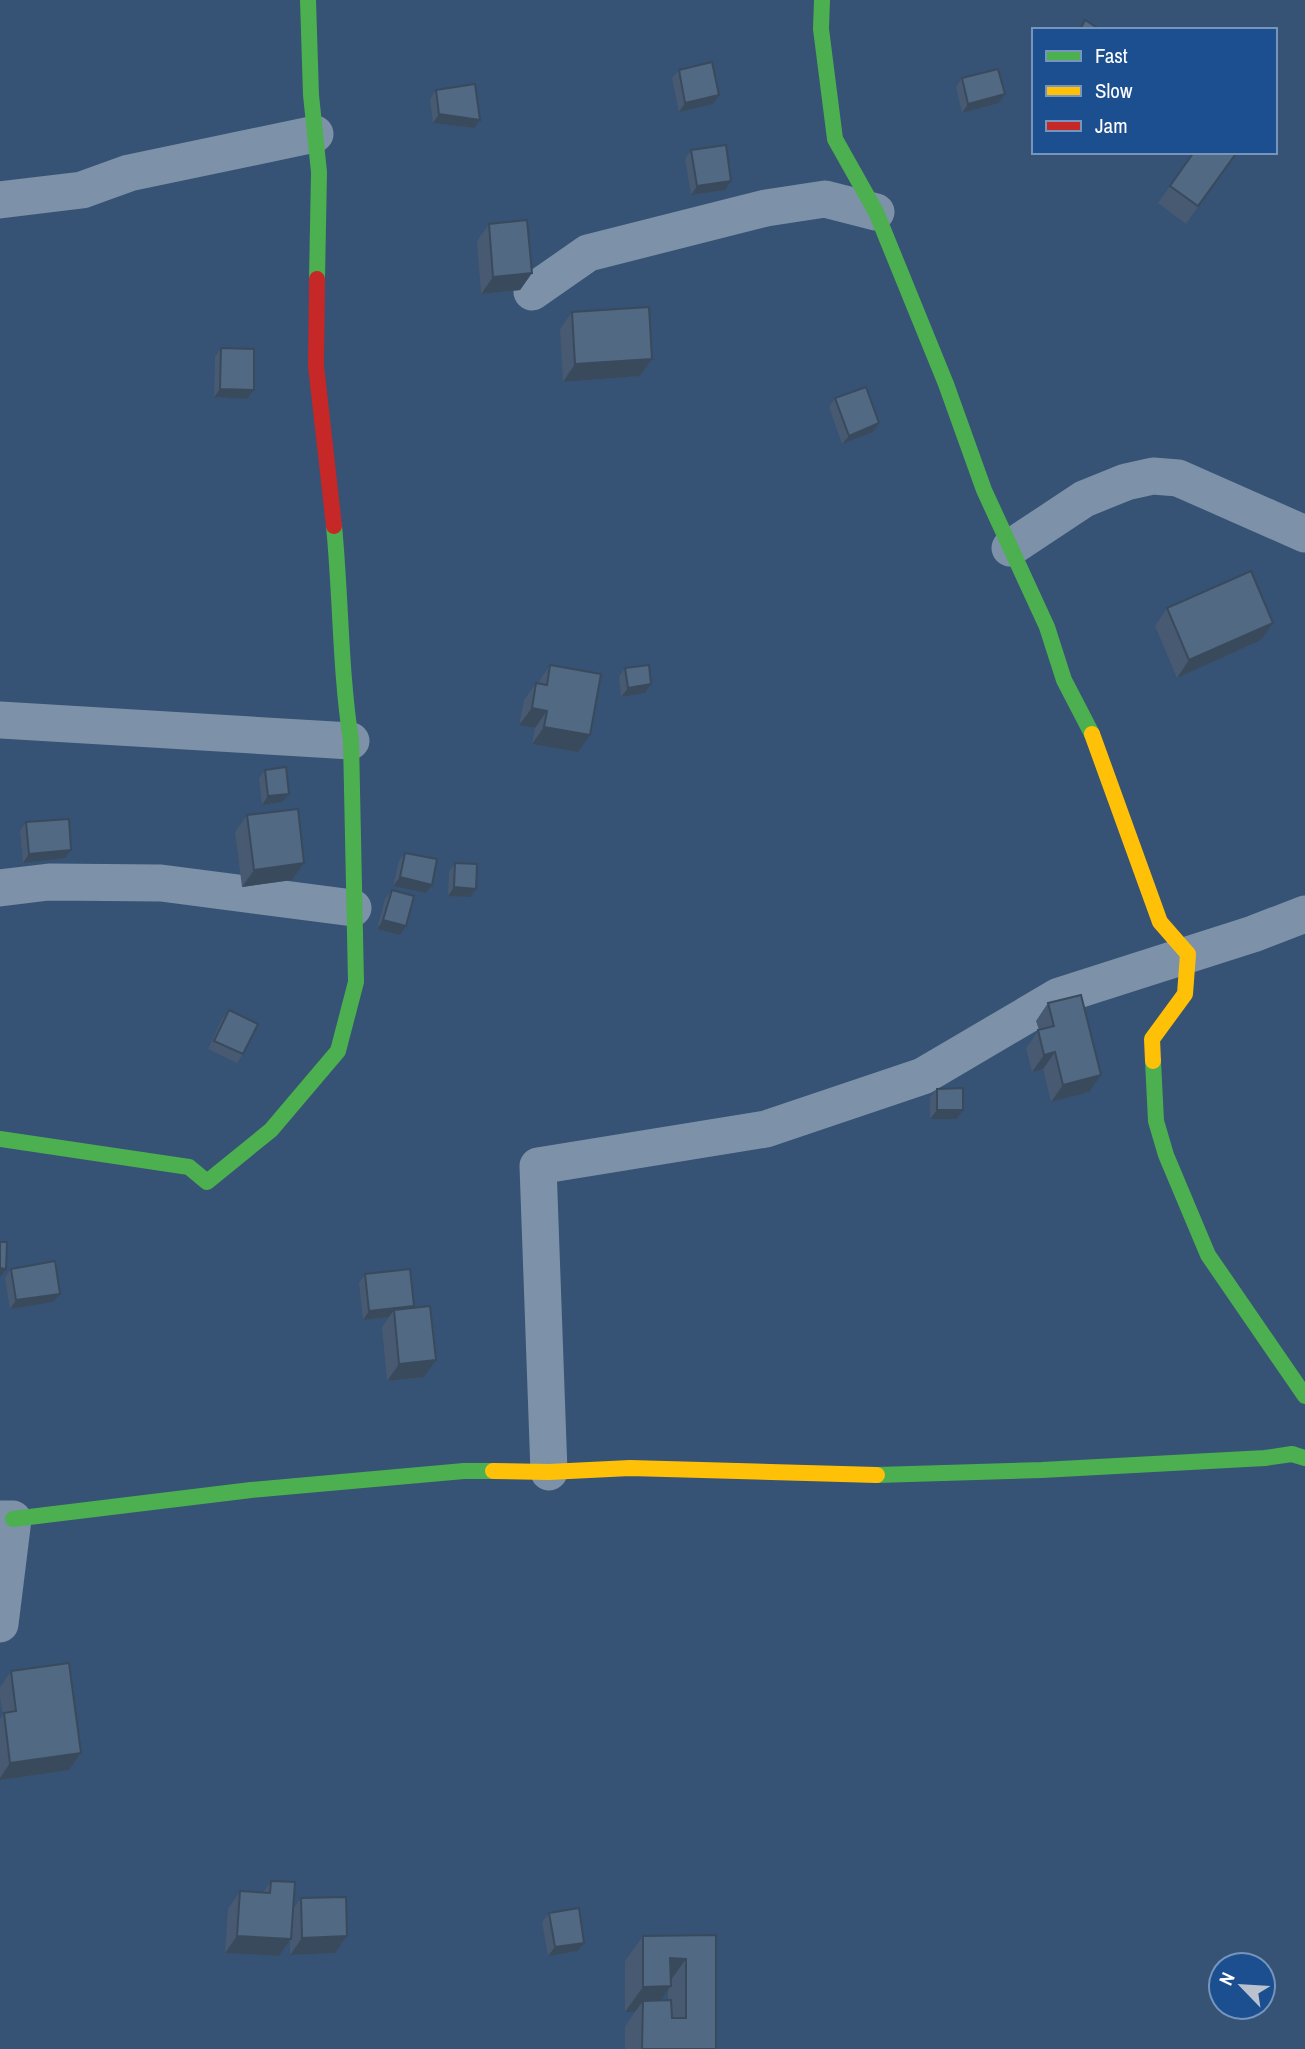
<svg xmlns="http://www.w3.org/2000/svg" width="1305" height="2049" font-family="'Archivo Narrow',sans-serif">
<style>
.lines{fill:none;stroke-linecap:round;stroke-linejoin:round}
.street{stroke:#7d92a8;stroke-width:37}
.fast{stroke:#4caf50;stroke-width:16}
.slow{stroke:#ffc107;stroke-width:16}
.jam{stroke:#c62828;stroke-width:16}
.wall{fill:#475a72;fill-rule:evenodd}
.shaded-wall{fill:#394a5c}
.building{fill:#526984;stroke:#394a5c;stroke-width:2}
</style>
<rect width="100%" height="100%" fill="#365274"/>
<g class="lines">
<!-- street -->
<g class="street">
<path d="M0,200l82,-10 47,-17 186,-39"/>
<path d="M532,292l56,-39 178,-45 59,-9 51,13"/>
<path d="M1010,548l74,-49 42,-17 27,-6 25,2 127,56"/>
<path d="M0,720l351,21"/>
<path d="M0,888l49,-6 112,1 192,25"/>
<path d="M549,1472l-11,-306 228,-37 157,-53 136,-80 194,-62 52,-20"/>
<path d="M0,1519h13l-13,105"/>
</g>
<!-- fast -->
<g class="fast">
<path d="M308,0l3,95 8,77 -2,107"/>
<path d="M822,0l-1,29 14,110 41,73 70,172 38,106 63,137 17,53 28,54"/>
<path d="M1153,1061l3,60 10,34 42,100 97,141"/>
<path d="M0,1139l189,28 18,15 64,-52 67,-79 18,-69 -5,-241c-11,-71 -10,-143 -17,-215"/>
<path d="M877,1475l165,-5 223,-12 27,-4 13,4"/>
<path d="M13,1519l238,-29 213,-19h29"/>
</g>
<!-- slow -->
<g class="slow">
<path d="M1092,734l68,188 28,32 -3,40 -33,45 1,22"/>
<path d="M493,1471l56,1 81,-4 247,7"/>
</g>
<!-- jam -->
<path class="jam" d="M317,279l-1,87 18,160"/>
</g>
<!-- wall -->
<g class="wall">
<path d="M679,70l40,25 -6,9 -34,8 -7,-34z"/>
<path d="M962,78l43,16 -6,9 -37,10 -6,-26z"/>
<path d="M436,90l38,38 -41,-5 -3,-24z"/>
<path d="M691,150l34,40 -34,5 -6,-36z"/>
<path d="M1194,152h43l-51,72 -28,-21z"/>
<path d="M489,224l43,49 -12,17 -39,4 -4,-53z"/>
<path d="M572,312l80,47 -12,17 -77,6 -3,-53z"/>
<path d="M221,348l33,42 -7,9 -33,-2 1,-40z"/>
<path d="M835,398l44,25 -6,9 -31,12 -13,-37z"/>
<path d="M1167,608l106,15 -12,17 -84,38 -22,-52z"/>
<path d="M550,665l28,87 -46,-8 3,-16 -16,-3 5,-25 12,-17h2z"/>
<path d="M625,668l26,16 -6,9 -24,4 -2,-20z"/>
<path d="M265,770l24,24 -7,8 -20,3 -3,-27z"/>
<path d="M247,815l57,48 -12,17 -50,7 -7,-55z"/>
<path d="M26,822l45,28 -6,8 -42,5 -3,-32z"/>
<path d="M405,853l27,32 -6,8 -33,-7 6,-25z"/>
<path d="M455,863l15,34 -22,-1 1,-24z"/>
<path d="M392,890l14,36 -6,9 -23,-6 8,-30z"/>
<path d="M1048,1003l41,89 -38,10 -8,-33 -11,3 -6,-24 13,-18 -3,-9z"/>
<path d="M229,1010l14,44 -6,9 -29,-14 14,-30z"/>
<path d="M937,1089l26,21 -6,9h-27v-22z"/>
<path d="M11,1269l42,33 -43,7 -5,-31z"/>
<path d="M365,1274l49,32 -2,2 24,52 -12,17 -37,4 -5,-54 7,-10 -26,3 -4,-37z"/>
<path d="M11,1671l70,82 -12,17 -69,10v-61l3,-4 -3,-17v-11z"/>
<path d="M271,1881l22,28 8,-11 46,38 -12,17 -45,2v-14l-11,15 -54,-3 3,-44 12,-18 23,2z"/>
<path d="M549,1913l35,30 -6,8 -30,5 -6,-34z"/>
<path d="M716,1935v114h-91v-23l10,-14h-10v-51l18,-25zM668,1990v10h-7z"/>
</g>
<!-- shaded-wall -->
<g class="shaded-wall">
<path d="M1005,94l-6,9 -37,10 6,-9z"/>
<path d="M719,95l-6,9 -34,8 6,-9z"/>
<path d="M439,114l41,6 -6,8 -41,-5z"/>
<path d="M731,181l-6,9 -34,5 6,-9z"/>
<path d="M532,273l-12,17 -39,4 12,-17z"/>
<path d="M652,359l-12,17 -77,6 12,-18z"/>
<path d="M220,389l34,1 -7,9 -33,-2z"/>
<path d="M879,423l-6,9 -31,12 7,-8z"/>
<path d="M1273,623l-12,17 -84,38 12,-18z"/>
<path d="M651,684l-6,9 -24,4 7,-9z"/>
<path d="M532,708l15,3 -12,17 -16,-3z"/>
<path d="M544,727l46,8 -12,17 -46,-8z"/>
<path d="M289,794l-7,8 -20,3 6,-9z"/>
<path d="M71,850l-6,8 -42,5 6,-9z"/>
<path d="M304,863l-12,17 -50,7 12,-17z"/>
<path d="M400,877l32,8 -6,8 -33,-7z"/>
<path d="M454,887l22,2 -6,8 -22,-1z"/>
<path d="M383,920l23,6 -6,9 -23,-6z"/>
<path d="M1055,1052l-12,17 -11,3 12,-17z"/>
<path d="M1101,1075l-12,17 -38,10 12,-17z"/>
<path d="M937,1110h26l-6,9h-27z"/>
<path d="M0,1268l6,1 -6,8z"/>
<path d="M60,1294l-7,8 -43,7 6,-9z"/>
<path d="M414,1306l-7,9 -13,-5 -5,7 -26,3 6,-9z"/>
<path d="M436,1360l-12,17 -37,4 12,-17z"/>
<path d="M81,1753l-12,17 -69,10v-2l10,-15z"/>
<path d="M237,1936l54,3 -12,17 -54,-3z"/>
<path d="M347,1936l-12,17 -45,2 12,-17z"/>
<path d="M584,1943l-6,8 -30,5 7,-9z"/>
<path d="M670,1958l16,1 -18,25z"/>
<path d="M671,1986l-18,25 -10,-10 -8,11h-10l18,-25z"/>
</g>
<!-- building -->
<g class="building">
<path d="M1085,20l16,10h-21z"/>
<path d="M712,62l7,33 -34,8 -6,-33z"/>
<path d="M998,69l7,25 -37,10 -6,-26z"/>
<path d="M475,84l5,36 -41,-6 -3,-24z"/>
<path d="M726,145l5,36 -34,5 -6,-36z"/>
<path d="M1194,152h43l-39,54 -28,-20z"/>
<path d="M527,220l5,53 -39,4 -4,-53z"/>
<path d="M649,307l3,52 -77,5 -3,-52z"/>
<path d="M221,348l33,1v41l-34,-1z"/>
<path d="M866,387l13,36 -30,13 -14,-38z"/>
<path d="M1251,571l22,52 -84,37 -22,-52z"/>
<path d="M550,665l51,9 -11,61 -46,-8 3,-16 -15,-3 4,-25 11,2z"/>
<path d="M649,665l2,19 -23,4 -3,-20z"/>
<path d="M286,767l3,27 -21,2 -3,-26z"/>
<path d="M298,809l6,54 -50,7 -7,-55z"/>
<path d="M69,819l2,31 -42,4 -3,-32z"/>
<path d="M405,853l32,6 -5,26 -32,-8z"/>
<path d="M455,863l22,1 -1,25 -22,-2z"/>
<path d="M392,890l22,6 -8,30 -23,-6z"/>
<path d="M1081,995l20,80 -38,10 -8,-33 -11,3 -6,-25 16,-4 -6,-23z"/>
<path d="M229,1010l29,14 -15,30 -29,-13z"/>
<path d="M963,1088v22h-26v-21z"/>
<path d="M0,1242h7l-1,27 -6,-1z"/>
<path d="M55,1261l5,33 -44,6 -5,-31z"/>
<path d="M410,1269l4,37 -45,5 -4,-37z"/>
<path d="M430,1306l6,54 -37,4 -5,-54z"/>
<path d="M69,1663l12,90 -71,10 -6,-50 12,-2 -5,-40z"/>
<path d="M271,1881l24,1 -4,57 -54,-3 3,-45 30,2z"/>
<path d="M346,1897l1,39 -45,2 -1,-40z"/>
<path d="M579,1908l5,35 -29,4 -6,-34z"/>
<path d="M716,1935v114h-74l1,-48 28,-1 1,18h14v-59l-16,-1 1,28 -28,1v-51z"/>
</g>
<!-- legend -->
<rect x="1032" y="28" width="245" height="126" fill="#1b4f8f" stroke="#7695bc" stroke-width="2"/>
<rect x="1046" y="51" width="35" height="10" fill="#4caf50" stroke="#7695bc" stroke-width="2"/>
<text x="1095" y="63" font-size="21" fill="#ffffff">Fast</text>
<rect x="1046" y="86" width="35" height="10" fill="#ffc107" stroke="#7695bc" stroke-width="2"/>
<text x="1095" y="98" font-size="21" fill="#ffffff">Slow</text>
<rect x="1046" y="121" width="35" height="10" fill="#c62828" stroke="#7695bc" stroke-width="2"/>
<text x="1095" y="133" font-size="21" fill="#ffffff">Jam</text>
<!-- north arrow -->
<g transform="translate(1242 1986) rotate(295)"><circle r="33" fill="#1b4f8f" stroke="#7695bc" stroke-width="2"/>
<path d="M0-5L12 26L0 18L-12 26Z" fill="#b9c2ce"/>
<text y="-10" font-size="19" font-weight="bold" text-anchor="middle" fill="#ffffff">N</text>
</g>
</svg>
